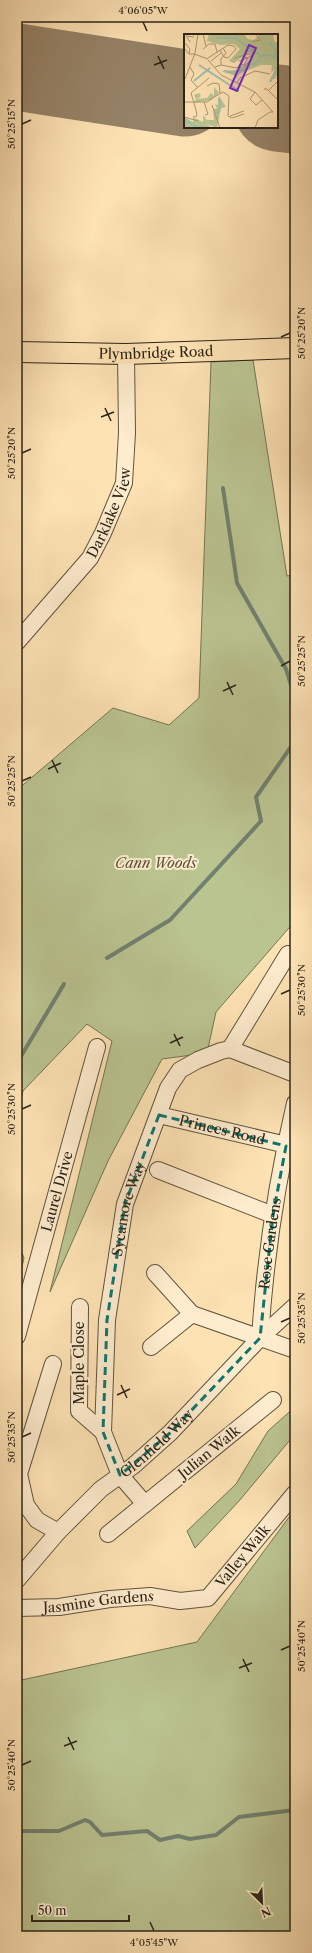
<svg xmlns="http://www.w3.org/2000/svg" width="312" height="1953" font-family="'Libre Caslon Text',serif">
<style>
.green{fill:#bac491;stroke:#747454}
.lines{fill:none;stroke-linecap:round;stroke-linejoin:round}
.stream{stroke:#72806f;stroke-width:4}
.runway{stroke:#958266;stroke-width:87}
.minor-casing{stroke:#61533e;stroke-width:18}
.major-casing{stroke:#2d2317;stroke-width:22}
.minor{stroke:#feecce;stroke-width:16}
.major{stroke:#fde2b4;stroke-width:20}
.marked{fill:none;stroke:#0f766e;stroke-width:3;stroke-dasharray:8 5;stroke-linejoin:round}
.ticks{fill:none;stroke:#2d2317;stroke-width:1.5}
.labels{text-anchor:middle;stroke-width:4;stroke-linejoin:round;paint-order:stroke}
.street-label{font-size:14px;fill:#2d2317;stroke:#feecce}
.park-label{font-size:14px;font-style:italic;fill:#57533c;stroke:#feecce}
.inset-river{fill:none;stroke:#a0beaa;stroke-width:2}
.inset-road{fill:none;stroke:#aa9675;stroke-width:1}
.view{fill:#7b2cbf;fill-opacity:0.15;stroke:#7b2cbf;stroke-width:2}
.inset-edge{fill:none;stroke:#2d2317;stroke-width:2}
.neatline{fill:none;stroke:#2d2317;stroke-width:1.5}
.ticks-label{font-size:10px;text-anchor:middle;fill:#2d2317}
</style>
<rect width="100%" height="100%" fill="#fde2b4"/>
<filter id="stains"><feTurbulence type="fractalNoise" baseFrequency=".005" numOctaves="4"/><feColorMatrix values="0 0 0 0 .2 0 0 0 0 .09 0 0 0 0 .02 0 0 0 .5 -.17"/></filter>
<radialGradient id="worn" r=".72"><stop offset=".6" stop-color="#630" stop-opacity="0"/><stop offset="1" stop-color="#630" stop-opacity=".3"/></radialGradient>
<!-- green -->
<g class="green">
<path d="M253,360l34,216 8,-1v346l-79,91 -9,41 -45,6 -54,102 -58,131 62,-251 -25,-17 -64,67 -6,25v-326l96,-82 56,17 30,-27 12,-336z"/>
<path d="M17,1239l7,19 -7,31z"/>
<path d="M295,1407v27l-56,67 -44,47 -8,-17 49,-47 32,-53z"/>
<path d="M295,1509v427h-278v-255l180,-39z"/>
</g>
<g class="lines">
<!-- stream -->
<g class="stream">
<path d="M223,488l14,95 49,86 9,29"/>
<path d="M107,958l63,-38 91,-99 -5,-24 39,-56"/>
<path d="M17,1063l47,-79"/>
<path d="M17,1831h42l26,-11 5,2 12,13 45,-4 13,9 18,-4 12,3 26,-4 23,-18 56,-7"/>
</g>
<!-- runway -->
<g class="runway">
<path d="M17,67l168,26"/>
<path d="M277,108l18,2"/>
</g>
<!-- minor casing -->
<g class="minor-casing">
<g id="minor">
<path id="s1" d="M17,642l73,-84 13,-25 21,-50 3,-50 -1,-79"/>
<path d="M230,1049l58,-95"/>
<path id="s2" d="M159,1115l136,32"/>
<path d="M158,1170l115,45"/>
<path d="M155,1273l37,41"/>
<path d="M80,1307l-1,104 24,21"/>
<path id="s3" d="M17,1336l80,-289"/>
<path id="s4" d="M260,1338c5,-79 17,-158 35,-235"/>
<path d="M151,1347l41,-33 103,36"/>
<path d="M53,1364l-34,110 7,31 11,15 21,12"/>
<path id="s5" d="M273,1400l-128,104 -25,-29 -17,-43 4,-112 18,-116 43,-116 12,-18 18,-10 23,-9 9,-2 65,25"/>
<path d="M108,1534l37,-30"/>
<path id="s6" d="M17,1580l41,-48 43,-43 32,-23 37,-33 90,-95 35,-32"/>
<path id="s7" d="M17,1608l42,-1 51,-8 40,-3 30,5 28,-3 87,-105"/>
</g>
</g>
<!-- major casing -->
<g class="major-casing">
<g id="major">
<path id="s8" d="M17,352l109,2 169,-6"/>
</g>
</g>
<!-- minor -->
<use href="#minor" class="minor"/>
<!-- major -->
<use href="#major" class="major"/>
</g>
<!-- marked area -->
<path class="marked" d="M159,1115l127,31 -13,69 -13,123 -90,95 -50,42 -17,-43 4,-112 18,-116z"/>
<!-- ticks -->
<path class="ticks" d="M143,22l4,9M158,56l6,13M154,65l13,-5M22,124l9,-4M281,337l9,-4M105,408l6,13M101,417l13,-5M22,453l9,-4M281,666l9,-5M227,682l6,13M223,691l13,-6M52,760l6,13M48,769l13,-6M22,781l9,-4M281,994l9,-4M174,1034l6,12M170,1043l13,-6M22,1109l9,-4M281,1322l9,-4M121,1385l6,13M117,1395l13,-6M22,1437l9,-4M281,1650l9,-4M243,1659l6,13M239,1668l13,-5M68,1737l6,13M64,1746l13,-5M22,1765l9,-4M150,1922l4,9"/>
<g class="labels">
<!-- street labels -->
<g class="street-label">
<text dy="5" stroke="none"><textPath href="#s8" startOffset="139">Plymbridge Road</textPath></text>
<text dy="5" stroke="none"><textPath href="#s1" startOffset="161">Darklake View</textPath></text>
<text dy="5" stroke="none"><textPath href="#s2" startOffset="65">Princes Road</textPath></text>
<text dy="5" stroke="none"><textPath href="#s3" startOffset="150">Laurel Drive</textPath></text>
<text dy="5" stroke="none"><textPath href="#s5" startOffset="475">Sycamore Way</textPath></text>
<text dy="5" stroke="none"><textPath href="#s4" startOffset="95">Rose Gardens</textPath></text>
<text transform="translate(79 1363) rotate(-90)" y="5">Maple Close</text>
<text dy="5" stroke="none"><textPath href="#s6" startOffset="196">Glenfield Way</textPath></text>
<text transform="translate(209 1452) rotate(-39)" y="5">Julian Walk</text>
<text dy="5" stroke="none"><textPath href="#s7" startOffset="247">Valley Walk</textPath></text>
<text dy="5" stroke="none"><textPath href="#s7" startOffset="82">Jasmine Gardens</textPath></text>
</g>
<!-- park labels -->
<g class="park-label">
<text x="156" y="868">Cann Woods</text>
</g>
</g>
<!-- overview -->
<g transform="translate(184 34)">
<rect width="94" height="94" fill="#fde2b4"/>
<path d="M25,0h35l4,5 6,1 6,-6h13l1,7 4,2v31l-3,5h-5l5,-3v-7l-4,4 1,-8h-11l-22,9 -5,7 2,-5 -15,-5 15,-1 12,-8 -3,6 2,-1 7,-12 -6,-2 -14,10 -5,-2 11,-12 -6,-5 -13,1 -14,-4zM30,53l5,6 -8,7 -17,3 2,-4 -2,-4 5,-2 2,3 -4,3 10,-1 4,-5 3,3zM35,62l7,11 -5,1 -4,20 -10,-4 5,4h-28v-11l9,5v-5l10,5v-7l4,5h7l-1,-10 4,-2 -2,-4 3,1z" fill="#bac491"/>
<path class="inset-river" d="M33,4h18l26,18 9,-1 8,4M86,9l6,8 -1,5M15,31l40,26M61,35l14,-8 2,-5M40,37l11,2 9,-4M10,47l16,-13M86,48l8,-16M33,80l3,-6 -1,-10M0,86l13,7 14,1"/>
<path class="inset-road" d="M19,0l3,12M0,8l6,7 -1,5M6,8l-4,-6 8,1M68,8l8,-2 -4,-6M0,14l5,6h6M19,15l6,-5h6l2,8M36,16l4,7 4,1 8,-9 -2,-3M10,20l14,5M24,24l20,-13 6,1M51,24l13,-4 5,2 -8,11M24,26l13,15 34,17 18,20h-3M27,27l10,-8M55,27l13,-5M56,30l4,1 4,-7 -4,-1M37,31v-6l5,-6 -3,-5M6,33l4,7 -3,6 7,8M31,33l6,-2 16,3 7,-9M1,45l10,-26 3,-19M53,48l3,-4 15,-7 15,3M23,52l6,-3 6,1 1,9M80,55h3l11,11M85,56l9,-9M71,58l-5,7 6,6 6,-5M7,59l5,17 1,6 -4,1M7,59l18,-15M32,62l7,-4 6,4 -1,20M0,68h23l9,-6M20,68l4,12 -3,1M28,71l8,23M44,82l4,2 12,-4M46,82l14,-5M0,83l14,4M71,94l3,-8 12,-8"/>
<path class="view" d="M65,11l7,3 -19,43 -7,-3z"/>
<rect width="94" height="94" class="inset-edge"/>
</g>
<!-- margin -->
<rect width="312" height="1953" fill="none" stroke="#fde2b4" stroke-width="44"/>
<!-- north arrow -->
<g transform="translate(262 1903) rotate(156)" stroke="#feecce" stroke-width="3" paint-order="stroke">
<path d="M0-3L7 15L0 10L-7 15Z" fill="#2d2317"/>
<text y="-6" font-size="11" font-weight="bold" text-anchor="middle" fill="#2d2317">N</text>
</g>
<!-- scale -->
<path d="M32 1915v6h97v-6" fill="none" stroke="#2d2317" stroke-width="2"/>
<text x="38" y="1915" font-size="12" fill="#2d2317" stroke="#feecce" stroke-width="3" paint-order="stroke">50 m</text>
<rect x="22" y="22" width="268" height="1909" class="neatline"/>
<g class="ticks-label">
<text x="143" y="14">4°06'05"W</text>
<text transform="translate(11 124) rotate(-90)" y="4">50°25'15"N</text>
<text transform="translate(301 333) rotate(-90)" y="4">50°25'20"N</text>
<text transform="translate(11 453) rotate(-90)" y="4">50°25'20"N</text>
<text transform="translate(301 661) rotate(-90)" y="4">50°25'25"N</text>
<text transform="translate(11 781) rotate(-90)" y="4">50°25'25"N</text>
<text transform="translate(301 990) rotate(-90)" y="4">50°25'30"N</text>
<text transform="translate(11 1109) rotate(-90)" y="4">50°25'30"N</text>
<text transform="translate(301 1318) rotate(-90)" y="4">50°25'35"N</text>
<text transform="translate(11 1437) rotate(-90)" y="4">50°25'35"N</text>
<text transform="translate(301 1646) rotate(-90)" y="4">50°25'40"N</text>
<text transform="translate(11 1765) rotate(-90)" y="4">50°25'40"N</text>
<text x="154" y="1946">4°05'45"W</text>
</g>
<rect width="100%" height="100%" filter="url(#stains)"/>
<rect width="100%" height="100%" fill="url(#worn)"/>
</svg>
